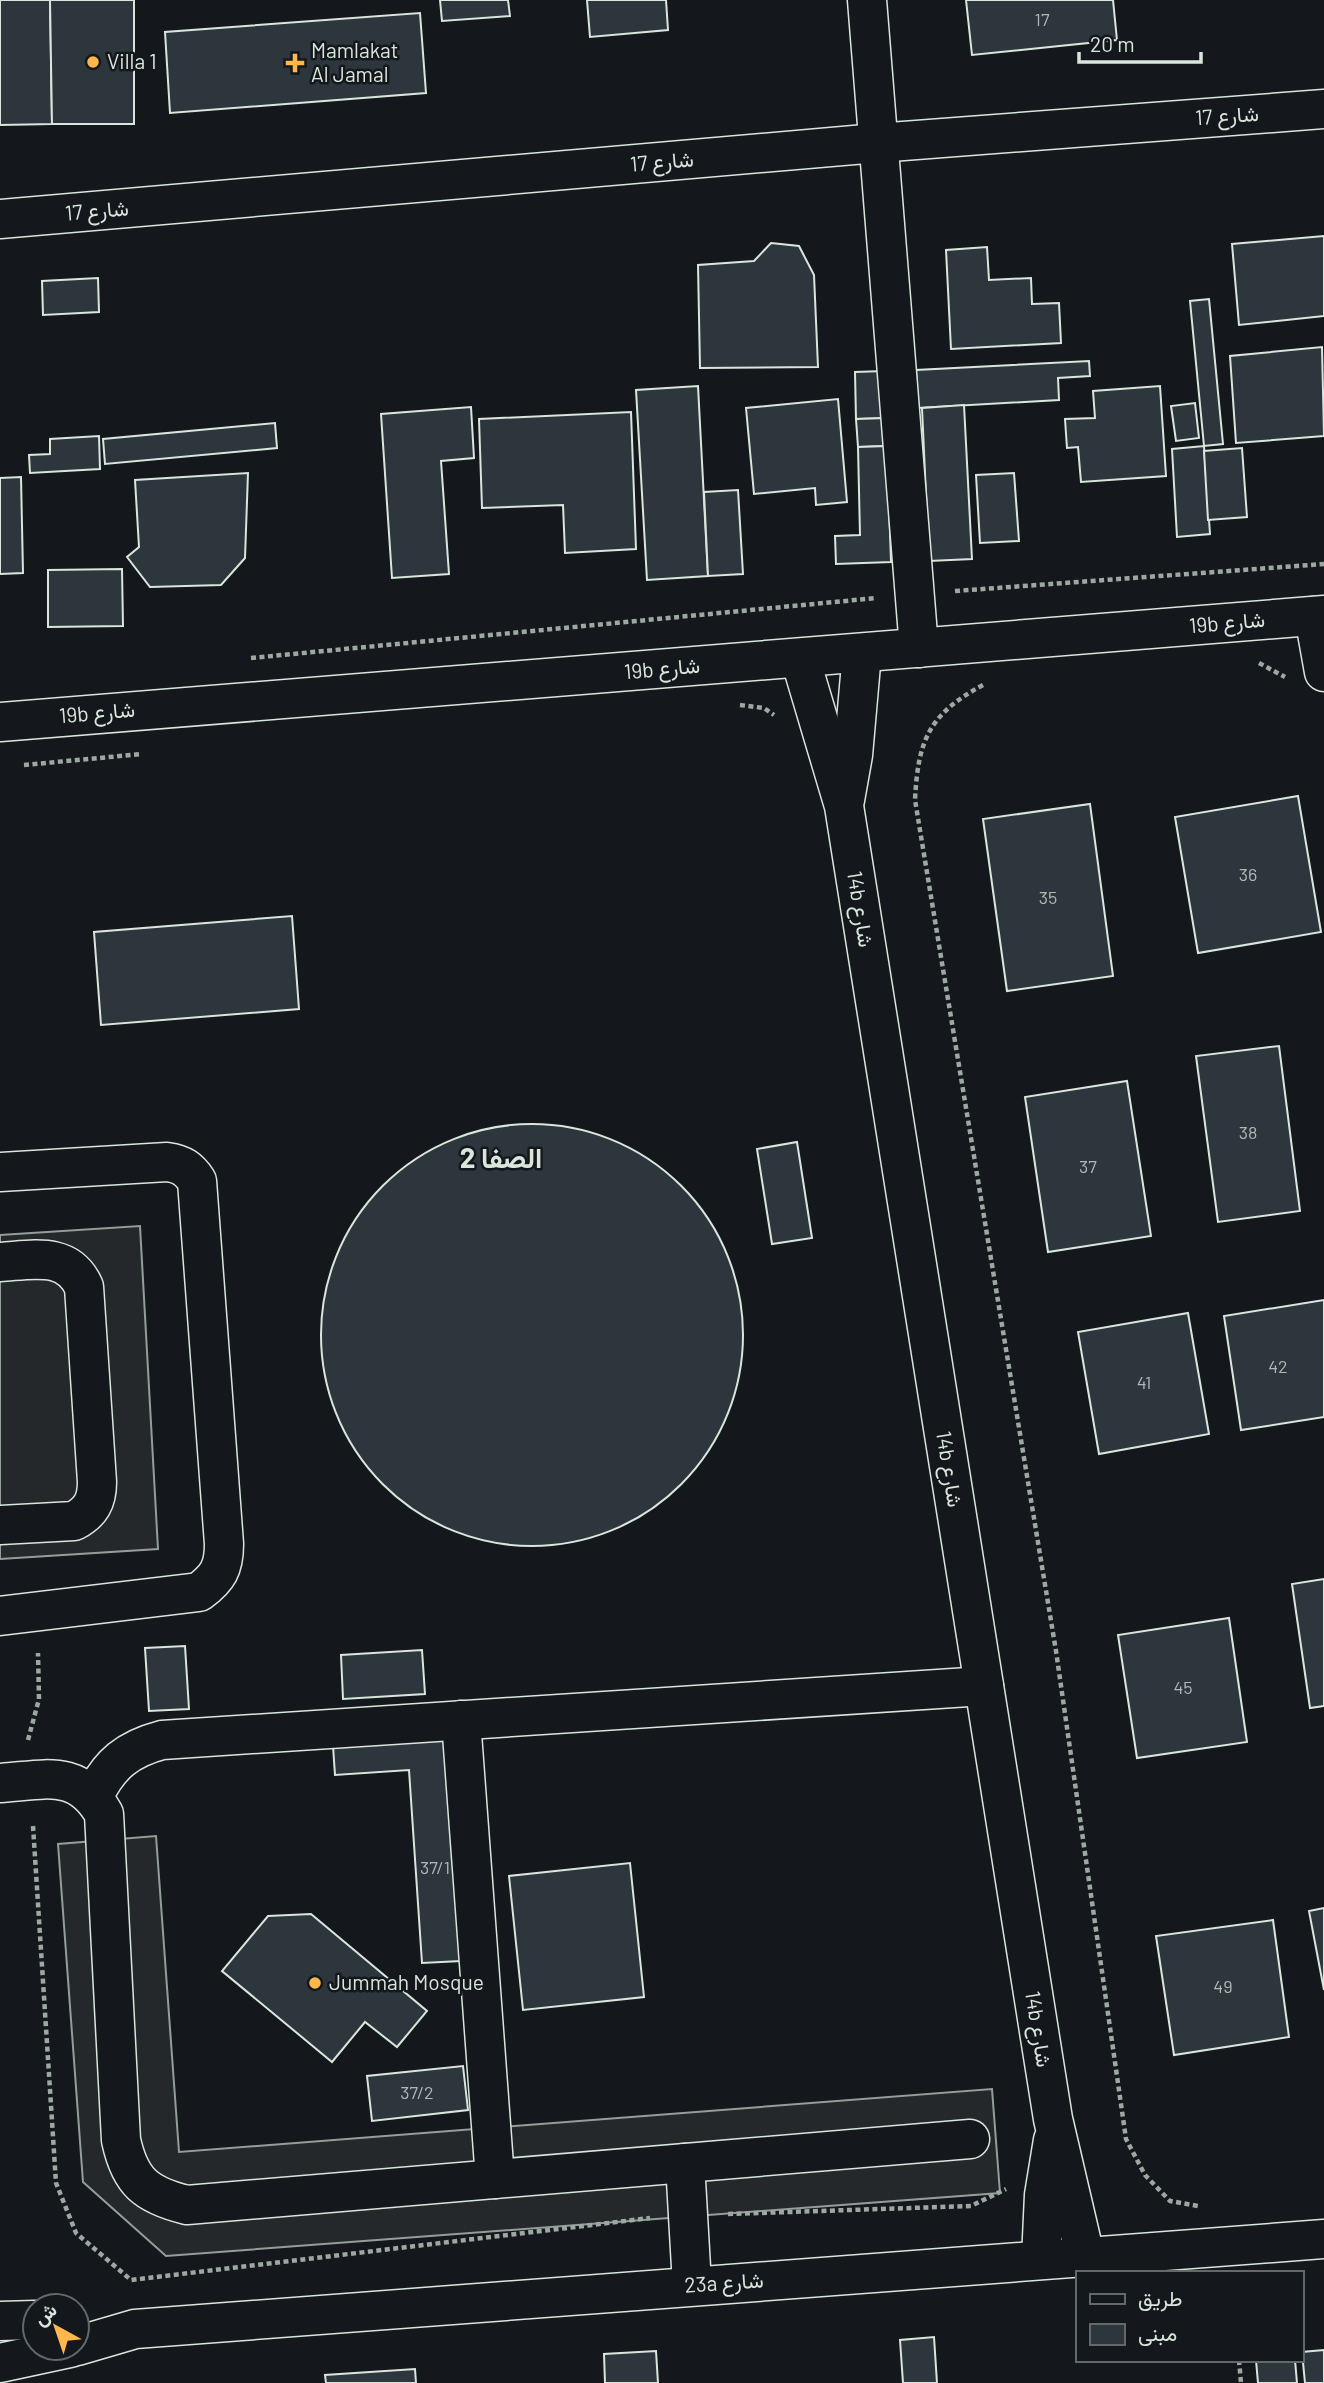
<svg xmlns="http://www.w3.org/2000/svg" width="1324" height="2383" font-family="Barlow,Vazirmatn,sans-serif">
<style>
.parking{fill:#24282b;stroke:#939e99;stroke-width:2}
.building{fill:#2c363c;stroke:#d8e6dc;stroke-width:2}
.lines{fill:none;stroke-linecap:round;stroke-linejoin:round}
.minor-casing{stroke:#d8e6dc;stroke-width:41}
.path{stroke:#9da8a2;stroke-width:4.5;stroke-dasharray:5 3.5;stroke-linecap:butt}
.minor{stroke:#14181c;stroke-width:38}
.poi-dot{fill:#ffb74d;stroke:#14181c;stroke-width:2.5}
.labels{text-anchor:middle;stroke-width:5;stroke-linejoin:round;paint-order:stroke}
.number-label{font-size:18px;fill:#adbab4}
.poi-label{font-size:21px;fill:#d8e6dc;stroke:#14181c;text-anchor:start}
.street-label{font-size:21px;fill:#d8e6dc;stroke:#14181c}
.district-label{font-size:28px;font-weight:bold;fill:#d8e6dc;stroke:#14181c}
</style>
<rect width="100%" height="100%" fill="#14181c"/>
<!-- parking -->
<g class="parking">
<path d="M140,1226l18,323 -158,10v-324z"/>
<path d="M156,1836l23,316 813,-63 8,104 -834,63 -83,-74 -25,-338z"/>
</g>
<!-- building -->
<g class="building">
<path d="M0,0h50l2,124 -52,1z"/>
<path d="M50,0h84v124h-82z"/>
<path d="M440,0h68l2,16 -68,5z"/>
<path d="M587,0h79l2,30 -78,7z"/>
<path d="M966,0h147l4,40 -145,15z"/>
<path d="M420,13l6,80 -256,20 -5,-81z"/>
<path d="M1324,236v80l-85,9 -7,-81z"/>
<path d="M771,243l28,3 15,29 4,92 -118,1 -2,-103 56,-4z"/>
<path d="M987,247l2,33 42,-2 1,26 27,-1 2,40 -110,6 -5,-99z"/>
<path d="M98,278l1,34 -56,3 -1,-34z"/>
<path d="M1209,299l14,145 -19,2 -14,-145z"/>
<path d="M1322,347l2,89 -88,7 -6,-87z"/>
<path d="M1089,361l1,15 -32,2 1,22 -141,8 -2,-38z"/>
<path d="M884,371l2,47 -30,1 -1,-47z"/>
<path d="M698,386l10,190 -61,4 -11,-190z"/>
<path d="M1160,386l6,90 -85,6 -3,-35 -11,1 -2,-29 30,-1 -2,-27z"/>
<path d="M838,399l9,103 -31,3 -1,-17 -61,6 -8,-86z"/>
<path d="M1195,403l4,35 -23,3 -5,-35z"/>
<path d="M964,405l8,154 -43,2 -7,-153z"/>
<path d="M471,407l3,51 -33,3 8,113 -57,4 -11,-164z"/>
<path d="M631,412l5,137 -71,4 -2,-48 -81,3 -3,-89z"/>
<path d="M886,418l1,28 -29,1 -2,-28z"/>
<path d="M275,423l2,25 -172,16 -2,-25z"/>
<path d="M99,436l1,33 -70,4 -1,-18 21,-1v-15z"/>
<path d="M887,446l4,116 -55,2 -1,-28 25,-1 -2,-88z"/>
<path d="M1204,446l6,88 -33,3 -5,-88z"/>
<path d="M1242,448l5,69 -39,3 -4,-69z"/>
<path d="M248,473l-3,85 -24,27 -71,2 -23,-30 12,-10 -4,-67z"/>
<path d="M1014,473l5,68 -39,2 -4,-68z"/>
<path d="M21,477l2,96 -23,1v-96z"/>
<path d="M738,490l5,84 -35,2 -4,-84z"/>
<path d="M122,569l1,57 -75,1v-57z"/>
<path d="M1298,796l23,136 -123,21 -23,-136z"/>
<path d="M1090,804l23,172 -106,15 -24,-172z"/>
<path d="M292,916l7,93 -198,16 -7,-93z"/>
<path d="M1279,1046l21,165 -82,11 -22,-166z"/>
<path d="M1127,1081l24,155 -103,16 -23,-155z"/>
<circle cx="532" cy="1335" r="211"/>
<path d="M797,1142l15,96 -40,6 -15,-95z"/>
<path d="M1324,1300v117l-83,13 -17,-114z"/>
<path d="M1188,1313l21,121 -110,20 -21,-122z"/>
<path d="M1324,1579v127l-14,2 -18,-124z"/>
<path d="M1229,1618l18,124 -110,16 -19,-123z"/>
<path d="M185,1646l4,63 -40,2 -4,-63z"/>
<path d="M422,1650l3,44 -82,5 -2,-44z"/>
<path d="M446,1738l15,223 -39,2 -13,-193 -74,5 -2,-29z"/>
<path d="M630,1863l14,134 -121,13 -14,-134z"/>
<path d="M1324,1908v82l-15,-79z"/>
<path d="M311,1914l116,97 -30,36 -32,-25 -33,40 -110,-91 46,-55z"/>
<path d="M1273,1920l16,117 -115,18 -18,-119z"/>
<path d="M463,2066l5,44 -96,11 -5,-45z"/>
<path d="M934,2337l3,46h-34l-3,-43z"/>
<path d="M1324,2350v33h-19l-3,-31z"/>
<path d="M656,2351l2,32h-53l-1,-29z"/>
<path d="M1256,2360h39l2,23h-39z"/>
<path d="M415,2369l1,14h-90l-1,-8z"/>
</g>
<g class="lines">
<!-- minor casing -->
<g class="minor-casing">
<g id="minor">
<path d="M867,0l52,648"/>
<path d="M0,219l877,-76 447,-34"/>
<path d="M1314,616l10,56"/>
<path d="M800,658l44,148 209,1313 32,137"/>
<path d="M0,722l1324,-107"/>
<path d="M845,800l8,-45 9,-102"/>
<path d="M0,1172l167,-10c15,2 22,7 30,19l27,363c0,24 -6,34 -25,48l-199,24"/>
<path d="M0,1262c33,-2 68,-11 84,25l13,195c0,19 -6,30 -23,39l-74,4"/>
<path d="M461,1720l34,459"/>
<path d="M0,1783c45,-3 78,-15 104,31l17,326c9,42 25,55 66,65l783,-66"/>
<path d="M94,1796c15,-32 34,-47 68,-56l822,-54"/>
<path d="M685,2163l7,122"/>
<path d="M1041,2259l3,-64 9,-55"/>
<path d="M0,2321l35,-1"/>
<path d="M77,2346l58,-17 1189,-90"/>
<path d="M0,2363l70,-15"/>
</g>
</g>
<!-- path -->
<g class="path">
<path d="M955,591l369,-27"/>
<path d="M251,658l625,-60"/>
<path d="M1259,663l26,14"/>
<path d="M983,685c-54,29 -65,55 -68,115l141,851 70,488 19,36 25,26 28,5"/>
<path d="M740,705l24,3 10,7"/>
<path d="M24,765l118,-11"/>
<path d="M28,1740l11,-41 -1,-46"/>
<path d="M33,1826l23,357 20,50 55,47 519,-62"/>
<path d="M728,2214l243,-8 35,-17"/>
<path d="M1239,2360l2,23"/>
</g>
<!-- minor -->
<use href="#minor" class="minor"/>
</g>
<!-- markers -->
<g class="poi-dot">
<circle cx="93" cy="62" r="7"/>
<path d="M291.5 52.5h7v7h7v7h-7v7h-7v-7h-7v-7h7z"/>
<circle cx="315" cy="1983" r="7"/>
</g>
<g class="labels">
<!-- number labels -->
<g class="number-label">
<text x="1042" y="26">17</text>
<text x="1248" y="881">36</text>
<text x="1048" y="904">35</text>
<text x="1248" y="1139">38</text>
<text x="1088" y="1173">37</text>
<text x="1278" y="1373">42</text>
<text x="1144" y="1389">41</text>
<text x="1183" y="1694">45</text>
<text x="435" y="1874">37/1</text>
<text x="1223" y="1993">49</text>
<text x="417" y="2099">37/2</text>
</g>
<!-- poi labels -->
<g class="poi-label">
<text x="311" y="58">Mamlakat<tspan x="311" dy="24">Al Jamal</tspan></text>
<text x="107" y="69">Villa 1</text>
<text x="329" y="1990">Jummah Mosque</text>
</g>
<!-- street labels -->
<g class="street-label">
<text transform="translate(1227 116) rotate(-4)" y="7">شارع 17</text>
<text transform="translate(662 162) rotate(-5)" y="7">شارع 17</text>
<text transform="translate(97 211) rotate(-5)" y="7">شارع 17</text>
<text transform="translate(1227 623) rotate(-5)" y="7">19b شارع</text>
<text transform="translate(662 669) rotate(-5)" y="7">19b شارع</text>
<text transform="translate(97 713) rotate(-5)" y="7">19b شارع</text>
<text transform="translate(860 909) rotate(81)" y="7">14b شارع</text>
<text transform="translate(949 1469) rotate(81)" y="7">14b شارع</text>
<text transform="translate(1038 2029) rotate(81)" y="7">14b شارع</text>
<text transform="translate(724 2283) rotate(-4)" y="7">23a شارع</text>
</g>
<!-- district labels -->
<g class="district-label">
<text x="501" y="1168">الصفا 2</text>
</g>
</g>
<!-- legend -->
<rect x="1076" y="2271" width="228" height="91" fill="#14181c" stroke="#626a69" stroke-width="2"/>
<rect x="1090" y="2294" width="35" height="10" fill="#14181c" stroke="#626a69" stroke-width="2"/>
<text x="1138" y="2306" font-size="21" fill="#d8e6dc">طريق</text>
<rect x="1090" y="2324" width="35" height="21" fill="#2c363c" stroke="#626a69" stroke-width="2"/>
<text x="1138" y="2341" font-size="21" fill="#d8e6dc">مبنى</text>
<!-- north arrow -->
<g transform="translate(56 2327) rotate(320)"><circle r="33" fill="#14181c" stroke="#626a69" stroke-width="2"/>
<path d="M0-5L12 26L0 18L-12 26Z" fill="#ffb74d"/>
<text y="-10" font-size="19" font-weight="bold" text-anchor="middle" fill="#d8e6dc">ش</text>
</g>
<!-- scale -->
<path d="M1079 52v10h122v-10" fill="none" stroke="#d8e6dc" stroke-width="3.5"/>
<text x="1090" y="52" font-size="21" fill="#d8e6dc" stroke="#14181c" stroke-width="5" paint-order="stroke">20 m</text>
</svg>
